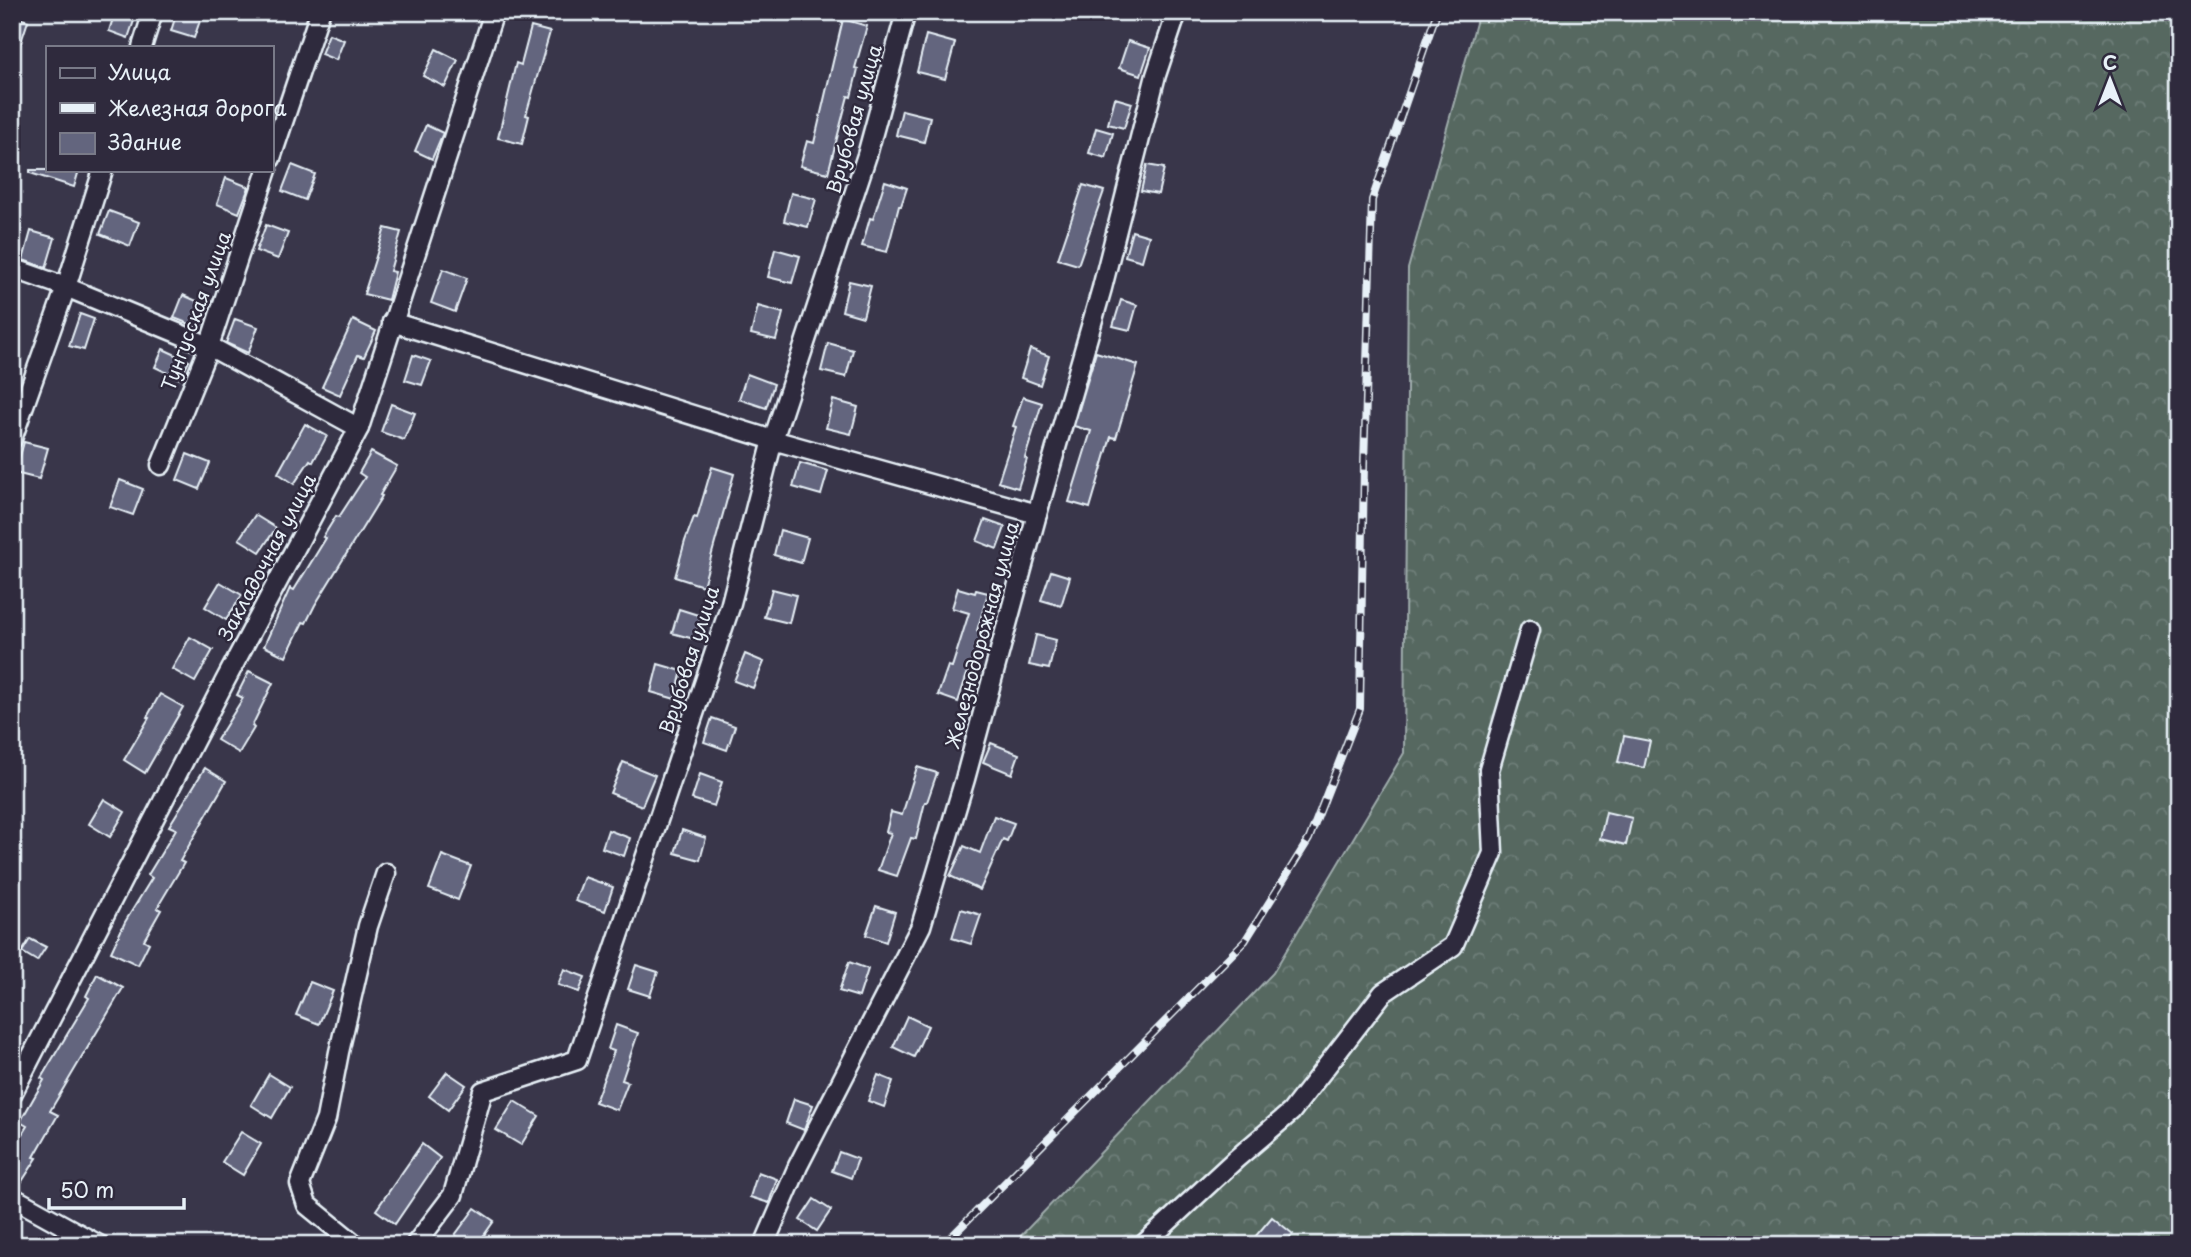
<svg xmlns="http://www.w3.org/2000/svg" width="2191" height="1257" font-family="'Playpen Sans',sans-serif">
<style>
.forest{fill:url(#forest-crowns);stroke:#9facac;stroke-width:2}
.building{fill:#63657e;stroke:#e8f1f8;stroke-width:2}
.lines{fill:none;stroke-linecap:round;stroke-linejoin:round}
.street-casing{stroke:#e8f1f8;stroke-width:23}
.street{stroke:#2f2a3d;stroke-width:18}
.rail-casing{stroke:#e8f1f8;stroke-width:8}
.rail{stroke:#2f2a3d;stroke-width:5;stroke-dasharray:16;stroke-linecap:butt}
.labels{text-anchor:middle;stroke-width:5;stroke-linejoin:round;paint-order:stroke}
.street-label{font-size:19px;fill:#e8f1f8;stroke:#2f2a3d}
</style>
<defs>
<pattern id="forest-crowns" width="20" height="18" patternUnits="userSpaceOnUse" patternTransform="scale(1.75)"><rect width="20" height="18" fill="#566861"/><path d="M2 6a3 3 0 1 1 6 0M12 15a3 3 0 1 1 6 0" fill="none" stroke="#6e7e78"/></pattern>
</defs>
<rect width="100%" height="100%" fill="#39364a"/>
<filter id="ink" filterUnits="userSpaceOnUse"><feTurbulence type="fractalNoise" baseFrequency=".0143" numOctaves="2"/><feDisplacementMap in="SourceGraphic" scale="14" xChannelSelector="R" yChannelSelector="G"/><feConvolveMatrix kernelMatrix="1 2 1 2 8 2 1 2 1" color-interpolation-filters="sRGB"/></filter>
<g filter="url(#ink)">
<!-- forest -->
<path class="forest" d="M1479,12h700v1233h-1167l261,-272 131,-220 4,-484z"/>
<!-- building -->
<g class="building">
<path d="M115,12h22l-9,26 -19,-7z"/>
<path d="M177,12h26l-9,26 -23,-7z"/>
<path d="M12,16l16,5 -13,39 -3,-1z"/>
<path d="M843,19l24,7 -12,42 3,1 -7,28 -3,-1 -20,77 -28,-7 7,-25 7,2z"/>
<path d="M531,27l19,5 -24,83 3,1 -7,28 -24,-6 18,-75 5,2z"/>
<path d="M329,34l15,6 -8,20 -15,-6z"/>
<path d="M926,35l29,8 -10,36 -28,-7z"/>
<path d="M1128,41l22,7 -9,27 -22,-7z"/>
<path d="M436,49l22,11 -13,27 -22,-11z"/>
<path d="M1115,98l17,5 -8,25 -16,-4z"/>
<path d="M902,110l28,7 -6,25 -28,-7z"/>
<path d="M426,125l17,8 -11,26 -17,-8z"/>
<path d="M1096,128l17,5 -7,25 -17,-5z"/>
<path d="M292,165l23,9 -10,26 -23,-9z"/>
<path d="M1147,165l17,3 -6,26 -17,-3z"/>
<path d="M30,170h49l-5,17 -44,-14z"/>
<path d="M226,178l23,9 -10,26 -22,-9z"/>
<path d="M885,181l22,7 -6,18h-2l-12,46 -25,-6 8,-28 3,1z"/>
<path d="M1083,185l21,6 -26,74 -20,-6z"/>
<path d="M791,193l25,6 -8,28 -24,-6z"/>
<path d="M109,211l30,11 -9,24 -30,-12z"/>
<path d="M266,225l22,8 -10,26 -22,-8z"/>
<path d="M385,228l16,4 -11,39 5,1 -7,28 -24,-6z"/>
<path d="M31,231l24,7 -9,30 -23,-8z"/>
<path d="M1132,231l17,5 -7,25 -17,-5z"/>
<path d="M775,249l25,7 -8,27 -24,-6z"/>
<path d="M443,269l24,9 -12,34 -24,-9z"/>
<path d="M849,281l22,5 -8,31 -21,-6z"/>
<path d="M183,295l25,11 -8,22 -26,-10z"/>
<path d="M1121,300l16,5 -7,25 -17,-4z"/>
<path d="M758,306l25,7 -7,27 -25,-6z"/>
<path d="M80,314l14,5 -10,31 -15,-4z"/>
<path d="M235,319l23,8 -10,26 -22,-10z"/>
<path d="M353,320l23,11 -12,26 -6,-2 -18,40 -18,-8z"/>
<path d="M828,343l25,7 -7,27 -25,-6z"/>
<path d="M163,349l26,12 -9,18 -25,-12z"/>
<path d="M1030,349l19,7 -9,29 -19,-7z"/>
<path d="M1096,352l42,13 -22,73 -5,-1 -21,71 -21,-6 22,-71 -17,-5z"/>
<path d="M413,355l18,6 -9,24 -17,-5z"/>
<path d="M747,374l27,10 -8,24 -27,-9z"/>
<path d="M1023,397l19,6 -17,55 2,1 -9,29 -20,-6 18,-55 -3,-1z"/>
<path d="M833,400l25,7 -7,27 -25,-6z"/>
<path d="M391,404l24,9 -11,27 -23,-8z"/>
<path d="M305,424l22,12 -14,26 -3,-2 -16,24 -16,-11z"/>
<path d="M24,442l24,6 -9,31 -24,-6z"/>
<path d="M371,452l26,14 -17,29 2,1 -67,109 -9,18 -3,-1 -17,35 -22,-11 26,-58 4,2 32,-52 -3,-1 13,-21 3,1 26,-40 -6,-4z"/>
<path d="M187,454l23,9 -11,26 -22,-9z"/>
<path d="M800,463l28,8 -7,24 -28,-8z"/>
<path d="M712,467l22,7 -31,112 -28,-9 10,-36 9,-24 3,1z"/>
<path d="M120,480l23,9 -10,26 -23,-8z"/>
<path d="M255,515l21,13 -16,24 -21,-13z"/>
<path d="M985,520l20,7 -8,22 -20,-8z"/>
<path d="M780,530l28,8 -7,25 -27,-8z"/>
<path d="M1051,571l19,6 -9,29 -20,-6z"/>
<path d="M220,582l22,13 -16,25 -21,-13z"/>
<path d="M958,588l17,5 1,-3 12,3 -11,38 7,3 -9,29 -4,-1 -13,40 -20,-7 10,-29 4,1 17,-54 -17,-5z"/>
<path d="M772,589l24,6 -7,28 -25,-6z"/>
<path d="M679,609l22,7 -7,23 -22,-6z"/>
<path d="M1036,635l20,5 -7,29 -20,-4z"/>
<path d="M190,637l23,13 -18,32 -23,-13z"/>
<path d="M745,654l19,8 -11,26 -19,-7z"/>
<path d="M658,664l24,7 -7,28 -24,-7z"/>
<path d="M249,671l24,12 -21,43 2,2 -15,25 -22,-13 26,-42 -6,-3z"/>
<path d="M160,694l23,13 -38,66 -21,-13 25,-42 -2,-1z"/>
<path d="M712,718l23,8 -8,24 -23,-8z"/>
<path d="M1624,736l26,5 -6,27 -26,-6z"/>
<path d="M991,743l28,11 -7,20 -29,-12z"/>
<path d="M623,762l32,13 -13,31 -32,-13z"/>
<path d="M917,767l20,6 -10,29h-2l-9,37 -5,-1 -14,38 -19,-6 13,-37 -5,-1 5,-20 11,3z"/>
<path d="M205,768l21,13 -46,80 4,2 -27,45 4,2 -17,30 5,3 -11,22 -27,-13 14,-30 27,-44 -4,-3 28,-46 -7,-3z"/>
<path d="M700,774l22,8 -8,24 -22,-7z"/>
<path d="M104,799l21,13 -15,25 -21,-13z"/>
<path d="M1606,812l26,6 -6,27 -26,-6z"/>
<path d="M994,816l20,7 -7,18 -4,-2 -23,51 -30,-14 14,-30 16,7z"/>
<path d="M608,830l22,8 -6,18 -22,-8z"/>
<path d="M682,830l24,8 -6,22 -25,-7z"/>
<path d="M442,855l29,11 -13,34 -29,-11z"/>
<path d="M584,877l29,10 -8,24 -30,-10z"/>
<path d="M876,906l19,6 -9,30 -20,-7z"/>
<path d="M961,909l20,6 -10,29 -19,-6z"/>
<path d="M30,939l16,8 -9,14 -15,-9z"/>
<path d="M849,962l19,7 -9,28 -20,-6z"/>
<path d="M636,965l22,7 -8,24 -22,-7z"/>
<path d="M564,969l21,8 -6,15 -21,-7z"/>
<path d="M97,974l26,14 -73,123 8,4 -24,42 3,1 -16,25 -9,-5v-28l15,-24 -7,-4 24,-42 -3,-2 48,-80 -3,-2z"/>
<path d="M310,982l23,9 -14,33 -23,-9z"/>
<path d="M907,1016l21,10 -14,31 -21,-10z"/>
<path d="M616,1025l22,8 -16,47 6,2 -11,28 -22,-8 19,-51 -6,-2z"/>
<path d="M447,1072l19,13 -18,25 -19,-14z"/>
<path d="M269,1074l21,13 -18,31 -21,-13z"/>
<path d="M878,1075l15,6 -9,26 -16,-6z"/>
<path d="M794,1099l19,6 -9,25 -18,-7z"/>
<path d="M514,1101l25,15 -18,29 -25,-15z"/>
<path d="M241,1132l20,12 -18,31 -21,-13z"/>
<path d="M422,1144l18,14 -45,66 -19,-14z"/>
<path d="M839,1152l19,7 -7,19 -19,-7z"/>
<path d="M758,1172l19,7 -8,24 -19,-6z"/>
<path d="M814,1199l17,11 -14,21 -17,-11z"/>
<path d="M475,1208l19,13 -17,24h-8l-14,-10z"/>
<path d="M1272,1217l21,17 -10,11h-20l-9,-7z"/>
</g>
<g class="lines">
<!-- street casing -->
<g class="street-casing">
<g id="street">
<path d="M142,47l11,-35"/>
<path d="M271,158l49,-146"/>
<path d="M12,268l54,19 143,59 150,82"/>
<path d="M392,322l381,118 264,74"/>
<path d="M12,439l54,-152 37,-117"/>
<path d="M161,465l48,-119 58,-176"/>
<path d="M12,1094l213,-413 134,-253 135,-416"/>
<path d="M12,1197l87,48"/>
<path d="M356,1245l-49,-40 -7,-21 26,-65 13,-67 29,-126 18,-53"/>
<path d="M415,1245l38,-50 30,-104 94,-31 153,-453 43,-167 94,-285 39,-143"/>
<path d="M764,1245l34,-79 123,-240 44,-147 72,-265 65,-226 54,-213 21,-63"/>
<path d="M1143,1245l93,-86 55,-47 92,-119 70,-47 40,-93 -4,-83 41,-140"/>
</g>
</g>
<!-- street -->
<use href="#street" class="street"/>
<!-- rail casing -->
<g class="rail-casing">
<path id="rail" d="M943,1245l302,-304 64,-102 51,-130 4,-245 8,-264 65,-188"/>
</g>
<!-- rail -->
<use href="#rail" class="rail"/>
</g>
</g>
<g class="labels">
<!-- street labels -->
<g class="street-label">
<text transform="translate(854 119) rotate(-74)" y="7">Врубовая улица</text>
<text transform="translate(196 311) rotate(-70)" y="7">Тунгусская улица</text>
<text transform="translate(267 557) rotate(-62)" y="7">Закладочная улица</text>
<text transform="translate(982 635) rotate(-75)" y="7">Железнодорожная улица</text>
<text transform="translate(689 660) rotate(-72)" y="7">Врубовая улица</text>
</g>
</g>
<!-- margin -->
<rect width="2191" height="1257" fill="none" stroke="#2f2a3d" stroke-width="42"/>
<rect x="21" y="21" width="2149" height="1215" fill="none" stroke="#e8f1f8" stroke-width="2.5" filter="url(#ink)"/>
<!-- legend -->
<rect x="46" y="46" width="228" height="126" fill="#2f2a3d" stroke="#797a88" stroke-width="2"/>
<rect x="60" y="68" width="35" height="10" fill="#2f2a3d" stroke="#797a88" stroke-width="2"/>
<text x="108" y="80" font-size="21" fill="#e8f1f8">Улица</text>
<rect x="60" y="103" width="35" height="10" fill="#e8f1f8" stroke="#797a88" stroke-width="2"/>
<text x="108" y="116" font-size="21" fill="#e8f1f8">Железная дорога</text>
<rect x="60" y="133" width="35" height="21" fill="#63657e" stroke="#797a88" stroke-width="2"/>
<text x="108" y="150" font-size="21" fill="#e8f1f8">Здание</text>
<!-- north arrow -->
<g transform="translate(2110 80)" stroke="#2f2a3d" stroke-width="5" paint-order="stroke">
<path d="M0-5L12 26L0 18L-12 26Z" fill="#e8f1f8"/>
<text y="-10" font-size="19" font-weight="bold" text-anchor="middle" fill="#e8f1f8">С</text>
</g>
<!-- scale -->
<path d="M49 1198v10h135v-10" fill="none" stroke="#e8f1f8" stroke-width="3.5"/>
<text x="60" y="1198" font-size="21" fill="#e8f1f8" stroke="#2f2a3d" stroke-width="5" paint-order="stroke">50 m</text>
</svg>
